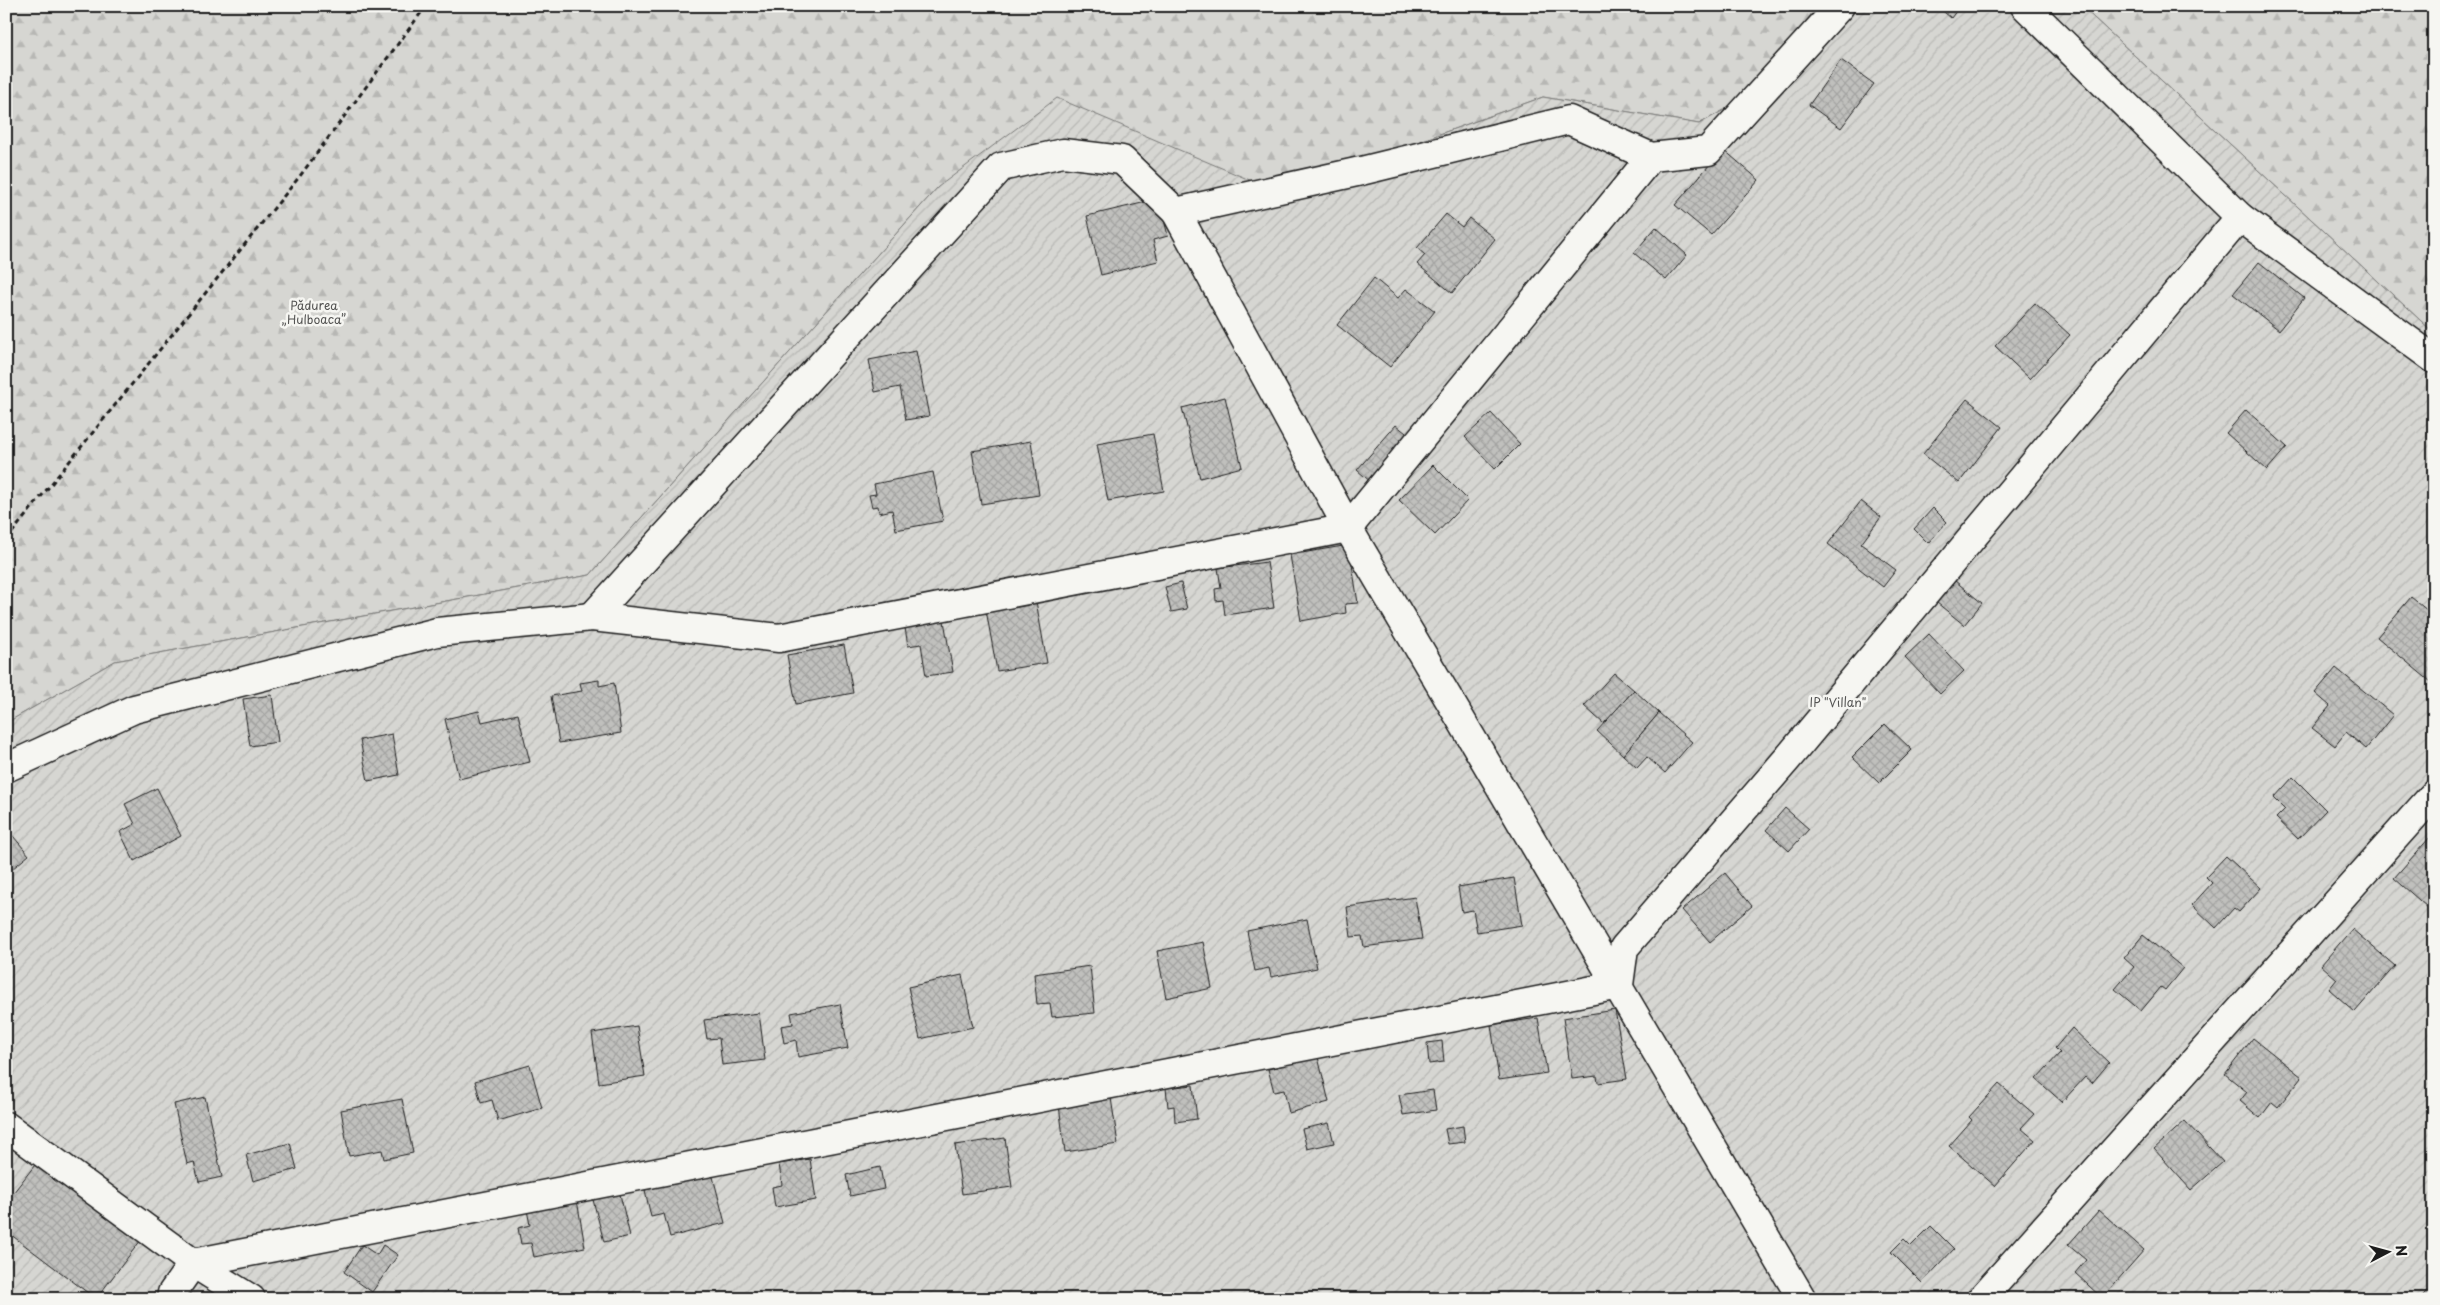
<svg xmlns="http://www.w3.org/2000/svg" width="2440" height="1305" font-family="'Playpen Sans',sans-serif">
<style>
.forest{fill:url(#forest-firs);stroke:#797977}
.garden{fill:url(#garden-furrows);stroke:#797977}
.building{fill:url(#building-cross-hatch);stroke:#1c1c1c}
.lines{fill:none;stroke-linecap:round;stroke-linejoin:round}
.minor-casing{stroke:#1c1c1c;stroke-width:31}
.path{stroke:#1c1c1c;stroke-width:3;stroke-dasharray:5 4;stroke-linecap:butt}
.minor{stroke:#f6f6f2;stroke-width:28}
.labels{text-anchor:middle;stroke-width:5;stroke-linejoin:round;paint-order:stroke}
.park-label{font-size:12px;fill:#545453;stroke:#f6f6f2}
</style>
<defs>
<pattern id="forest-firs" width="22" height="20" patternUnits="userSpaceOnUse" patternTransform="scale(1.25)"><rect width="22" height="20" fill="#d6d6d2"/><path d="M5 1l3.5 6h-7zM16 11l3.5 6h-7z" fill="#b7b7b4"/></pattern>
<pattern id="garden-furrows" width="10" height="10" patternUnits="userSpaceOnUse" patternTransform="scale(1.25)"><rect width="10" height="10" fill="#d6d6d2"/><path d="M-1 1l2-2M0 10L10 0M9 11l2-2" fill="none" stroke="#b7b7b4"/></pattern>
<pattern id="building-cross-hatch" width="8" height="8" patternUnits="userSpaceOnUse" patternTransform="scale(1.25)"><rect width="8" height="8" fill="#c0c0bd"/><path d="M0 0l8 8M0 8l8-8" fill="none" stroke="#a4a4a2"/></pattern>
</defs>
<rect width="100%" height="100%" fill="#f6f6f2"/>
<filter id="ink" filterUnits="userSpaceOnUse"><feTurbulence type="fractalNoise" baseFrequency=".02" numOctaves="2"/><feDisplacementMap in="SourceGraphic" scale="10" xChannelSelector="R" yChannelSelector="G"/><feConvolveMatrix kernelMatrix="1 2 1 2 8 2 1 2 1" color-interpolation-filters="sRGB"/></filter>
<g filter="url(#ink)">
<!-- forest -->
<g class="forest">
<path d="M6,6h1811l-59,85 -59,33 -156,-27 -265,95 -340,-5 -348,388 -475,86 -109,62z"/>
<path d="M2081,6h353v327z"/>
</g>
<!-- garden -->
<path class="garden" d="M1817,6h264l353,327v966h-2428v-576l109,-62 475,-86 348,-388 119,-89 221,94 265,-95 156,27 59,-33z"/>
<!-- building -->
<g class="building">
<path d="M1937,6h23l-9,12z"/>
<path d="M1841,60l33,24 -33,44 -32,-23z"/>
<path d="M1723,149l36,31 -48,55 -36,-30z"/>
<path d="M1159,199l9,37 -15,4 5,21 -57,14 -14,-59z"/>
<path d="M1446,214l16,13 7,-9 26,21 -43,54 -35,-29 8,-9 -8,-7z"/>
<path d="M1656,227l31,28 -21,25 -32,-27z"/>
<path d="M2259,262l45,36 -25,32 -46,-36z"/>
<path d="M1374,278l24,20 8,-9 29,22 -45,56 -53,-42z"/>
<path d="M2035,303l35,32 -40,44 -35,-33z"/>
<path d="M916,351l13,65 -23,4 -6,-33 -25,5 -6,-32z"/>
<path d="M1225,397l17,70 -42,11 -18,-70z"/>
<path d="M1967,399l35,28 -43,56 -36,-29z"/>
<path d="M2246,410l41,37 -20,23 -41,-37z"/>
<path d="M1491,413l29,31 -25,25 -30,-32z"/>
<path d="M1396,425l15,12 -39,46 -15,-13z"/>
<path d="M1153,434l11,57 -56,10 -11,-57z"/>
<path d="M1031,441l8,54 -58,9 -9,-53z"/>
<path d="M1433,465l35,35 -33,35 -36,-35z"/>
<path d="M933,472l10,49 -47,9 -4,-20 -13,3 -1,-7 -6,1 -3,-12 7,-1 -2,-10z"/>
<path d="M1861,501l20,16 -20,27 35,26 -13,17 -55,-43z"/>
<path d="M1933,508l14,14 -19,21 -14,-14z"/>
<path d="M1349,545l9,58 -13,1 1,9 -45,8 -11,-66z"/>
<path d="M1267,562l7,46 -49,7 -2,-15 -7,1 -1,-12 6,-1 -3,-20z"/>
<path d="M1949,576l33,27 -18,22 -33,-27z"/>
<path d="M1181,583l6,26 -16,3 -6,-25z"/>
<path d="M2411,597l23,19v63l-3,3 -54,-45z"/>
<path d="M1036,601l11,62 -50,8 -11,-61z"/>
<path d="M943,615l10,57 -27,4 -5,-32 -13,2 -4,-24z"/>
<path d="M1929,634l35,37 -24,23 -35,-37z"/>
<path d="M844,645l9,48 -57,11 -9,-49z"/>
<path d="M2336,668l57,47 -27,34 -20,-17 -11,14 -23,-18 18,-22 -15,-13z"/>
<path d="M1614,673l20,17 -30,34 -20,-18z"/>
<path d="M599,680v6l15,-3 7,50 -62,10 -8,-47 31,-5 -2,-8z"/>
<path d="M1634,690l25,23 -36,42 -26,-24z"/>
<path d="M272,695l6,47 -28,4 -7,-47z"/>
<path d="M479,711l3,11 36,-8 12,48 -71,17 -14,-60z"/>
<path d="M1659,713l33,29 -27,31 -18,-16 -10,11 -14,-13z"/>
<path d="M1885,724l27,26 -33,33 -27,-26z"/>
<path d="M392,734l7,41 -31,6 -8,-41z"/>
<path d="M2293,777l33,33 -28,29 -22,-21 9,-9 -11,-11z"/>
<path d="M157,788l24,48 -47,25 -14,-29 15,-8 -10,-20z"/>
<path d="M1785,808l24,21 -20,22 -23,-21z"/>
<path d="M8,830l21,25 -23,19v-43z"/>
<path d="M2431,836l3,2v63l-6,7 -34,-30z"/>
<path d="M2226,856l35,32 -22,24 -5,-4 -18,20 -24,-23 20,-22 -6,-6z"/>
<path d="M1725,873l27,33 -42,36 -28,-32z"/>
<path d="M1514,878l8,47 -45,7 -4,-22 -11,2 -4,-25z"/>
<path d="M1415,897l7,42 -58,8 -2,-11 -11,1 -4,-30z"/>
<path d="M1307,919l10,49 -46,9 -2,-9 -14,3 -8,-40z"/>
<path d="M2352,929l43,37 -40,46 -26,-23 8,-10 -16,-14z"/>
<path d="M2143,935l40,33 -18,22 -4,-3 -20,24 -26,-22 19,-22 -10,-9z"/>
<path d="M1203,942l9,46 -46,10 -9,-47z"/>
<path d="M1090,966l5,47 -43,4 -2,-14 -13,1 -3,-30z"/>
<path d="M962,975l11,52 -53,12 -12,-52z"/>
<path d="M840,1004l8,44 -50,9 -2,-17 -12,3 -3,-17 12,-2 -2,-11z"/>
<path d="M1615,1010l12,69 -29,4 -1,-7 -25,3 -9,-61z"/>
<path d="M759,1013l6,47 -43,5 -3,-27 -12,1 -3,-19z"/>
<path d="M1538,1018l9,55 -48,7 -8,-55z"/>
<path d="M637,1026l8,50 -46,7 -7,-50z"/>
<path d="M2072,1028l37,35 -17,20 -7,-6 -23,25 -26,-23 24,-26 -5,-5z"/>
<path d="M2253,1038l49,39 -24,30 -6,-5 -12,16 -20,-17 7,-9 -22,-18z"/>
<path d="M1442,1041l2,21 -15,2 -2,-21z"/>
<path d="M1318,1057l11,45 -40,11 -5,-23 -10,2 -6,-23z"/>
<path d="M530,1065l12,43 -44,13 -6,-21 -11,3 -6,-22z"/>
<path d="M1999,1084l35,30 -13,14 14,12 -40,46 -46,-40 23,-26 -3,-3z"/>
<path d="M1193,1085l4,34 -22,3 -1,-16 -6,1 -2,-19z"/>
<path d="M1433,1090l3,20 -33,5 -4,-20z"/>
<path d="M205,1097l17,80 -23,5 -5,-20 -7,2 -13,-60z"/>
<path d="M1111,1098l7,46 -53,8 -6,-47z"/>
<path d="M402,1099l11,54 -29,6 -2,-9 -33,6 -8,-46z"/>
<path d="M2185,1121l38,41 -32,28 -37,-41z"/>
<path d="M1329,1123l5,20 -27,6 -5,-20z"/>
<path d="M1463,1126l2,16 -17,2 -3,-15z"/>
<path d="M1005,1138l7,49 -50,7 -7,-49z"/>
<path d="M290,1143l7,26 -44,12 -7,-26z"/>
<path d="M810,1159l6,41 -41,7 -3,-20 10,-2 -3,-21z"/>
<path d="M38,1161l103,79 -45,59 -90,-68v-29z"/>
<path d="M880,1167l4,22 -34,7 -4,-21z"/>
<path d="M712,1173l13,50 -55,14 -6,-23 -13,3 -6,-27z"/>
<path d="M619,1190l11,46 -26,6 -12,-46z"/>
<path d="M577,1200l8,47 -51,10 -3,-14 -10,1 -3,-16 12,-3 -3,-15z"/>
<path d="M2099,1210l45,40 -42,48 -27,-25 11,-13 -18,-15z"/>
<path d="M1931,1226l23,23 -32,34 -31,-31 13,-13 7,7z"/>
<path d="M362,1245l15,10 6,-10 15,10 -26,37 -28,-20z"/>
<path d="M2434,1284v15h-15z"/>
</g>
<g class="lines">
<!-- minor casing -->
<g class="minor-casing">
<g id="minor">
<path d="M2025,6l215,211 194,142"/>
<path d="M1176,212l172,316 454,771"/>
<path d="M592,617l409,-450 62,-14 59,7 54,52 185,-41 208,-51 82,37 57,-6 132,-145"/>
<path d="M6,768l128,-59 303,-77 155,-15 187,21 569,-110 303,-371"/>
<path d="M6,1126l187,137 58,36"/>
<path d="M171,1299l1,-6 21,-30 1426,-278 5,-37 164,-190 452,-541"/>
<path d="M1981,1299l453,-505"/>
</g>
</g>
<!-- path -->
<path class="path" d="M6,540l294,-364 126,-170"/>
<!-- minor -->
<use href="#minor" class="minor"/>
</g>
</g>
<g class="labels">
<!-- park labels -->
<g class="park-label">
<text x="314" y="310">Pădurea<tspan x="314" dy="14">„Hulboaca”</tspan></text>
<text x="1838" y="707">IP "Villan"</text>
</g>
</g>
<!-- margin -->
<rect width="2440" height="1305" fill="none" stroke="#f6f6f2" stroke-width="25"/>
<rect x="12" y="12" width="2415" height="1280" fill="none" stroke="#1c1c1c" stroke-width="2" filter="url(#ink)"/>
<!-- north arrow -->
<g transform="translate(2388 1252) rotate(84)" stroke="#f6f6f2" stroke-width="4" paint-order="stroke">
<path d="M0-4L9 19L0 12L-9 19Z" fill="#1c1c1c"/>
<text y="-8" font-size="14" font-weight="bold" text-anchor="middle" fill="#1c1c1c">N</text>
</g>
</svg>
